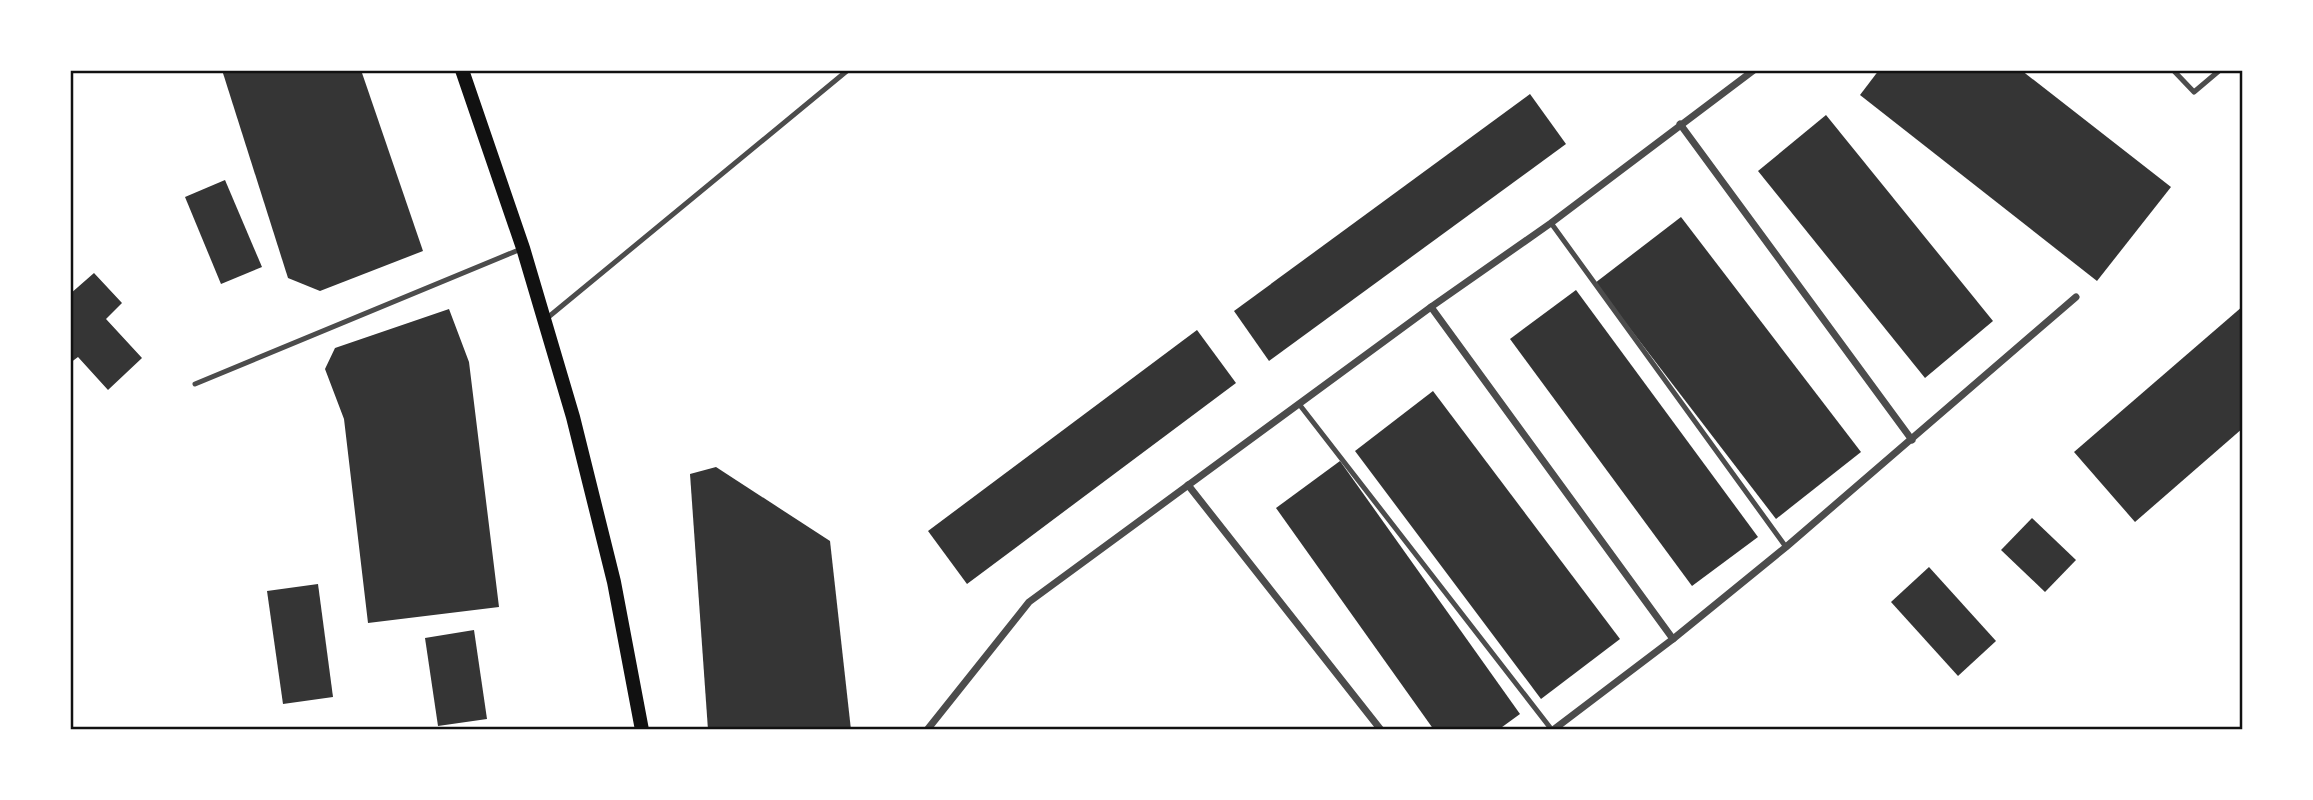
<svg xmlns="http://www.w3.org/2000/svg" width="2313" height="800" font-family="Helvetica,sans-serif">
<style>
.building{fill:#353535}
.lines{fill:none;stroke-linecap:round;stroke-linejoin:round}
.service{stroke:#4c4c4c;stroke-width:5}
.minor{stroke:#4c4c4c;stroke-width:7}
.secondary{stroke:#111;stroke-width:14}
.neatline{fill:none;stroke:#111;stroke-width:2.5}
</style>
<rect width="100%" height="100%" fill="#fff"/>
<!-- building -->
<g class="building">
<path d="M222,70h139l62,181 -103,40 -32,-13z"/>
<path d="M1879,70h142l150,117 -74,94 -237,-186z"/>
<path d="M1530,94l36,50 -297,217 -35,-50z"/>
<path d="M1826,115l167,206 -68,57 -167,-207z"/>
<path d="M225,180l37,87 -41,17 -36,-87z"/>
<path d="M1681,217l180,235 -85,67 -181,-236z"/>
<path d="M94,273l28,30 -16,16 36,39 -34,32 -30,-33 -8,6v-69z"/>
<path d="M1576,290l182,247 -66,49 -182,-247z"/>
<path d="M2243,306v122l-108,94 -61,-70z"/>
<path d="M449,309l20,53 30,245 -131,16 -24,-204 -19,-50 10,-21z"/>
<path d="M1197,330l39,53 -269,201 -39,-53z"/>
<path d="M1433,391l187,248 -79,60 -186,-248z"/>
<path d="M1340,461l180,253 -22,16h-64l-158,-222z"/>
<path d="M716,467l114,74 21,189h-143l-18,-256z"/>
<path d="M2032,518l44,42 -31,32 -44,-42z"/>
<path d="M1929,567l67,74 -38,35 -67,-74z"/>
<path d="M318,584l15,113 -50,7 -16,-113z"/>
<path d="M474,630l13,89 -49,7 -13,-88z"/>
</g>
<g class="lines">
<!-- service -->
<g class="service">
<path d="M2173,70l21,22 26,-22"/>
<path d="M1551,223l235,324"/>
<path d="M546,319l302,-249"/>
<path d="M195,384l326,-135"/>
<path d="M1299,404l253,326"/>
</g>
<!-- minor -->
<g class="minor">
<path d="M1680,124l232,316"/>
<path d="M1431,307l242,332"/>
<path d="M1188,485l193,245"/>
<path d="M927,730l102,-128 402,-295 120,-84 203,-153"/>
<path d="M1553,730l120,-91 113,-92 290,-250"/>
</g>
<!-- secondary -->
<path class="secondary" d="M462,70l61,178 50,169 41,165 28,148"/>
</g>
<!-- border -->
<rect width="2313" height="800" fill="none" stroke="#ffffff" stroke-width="144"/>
<rect x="72" y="72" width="2169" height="656" class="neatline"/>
</svg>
